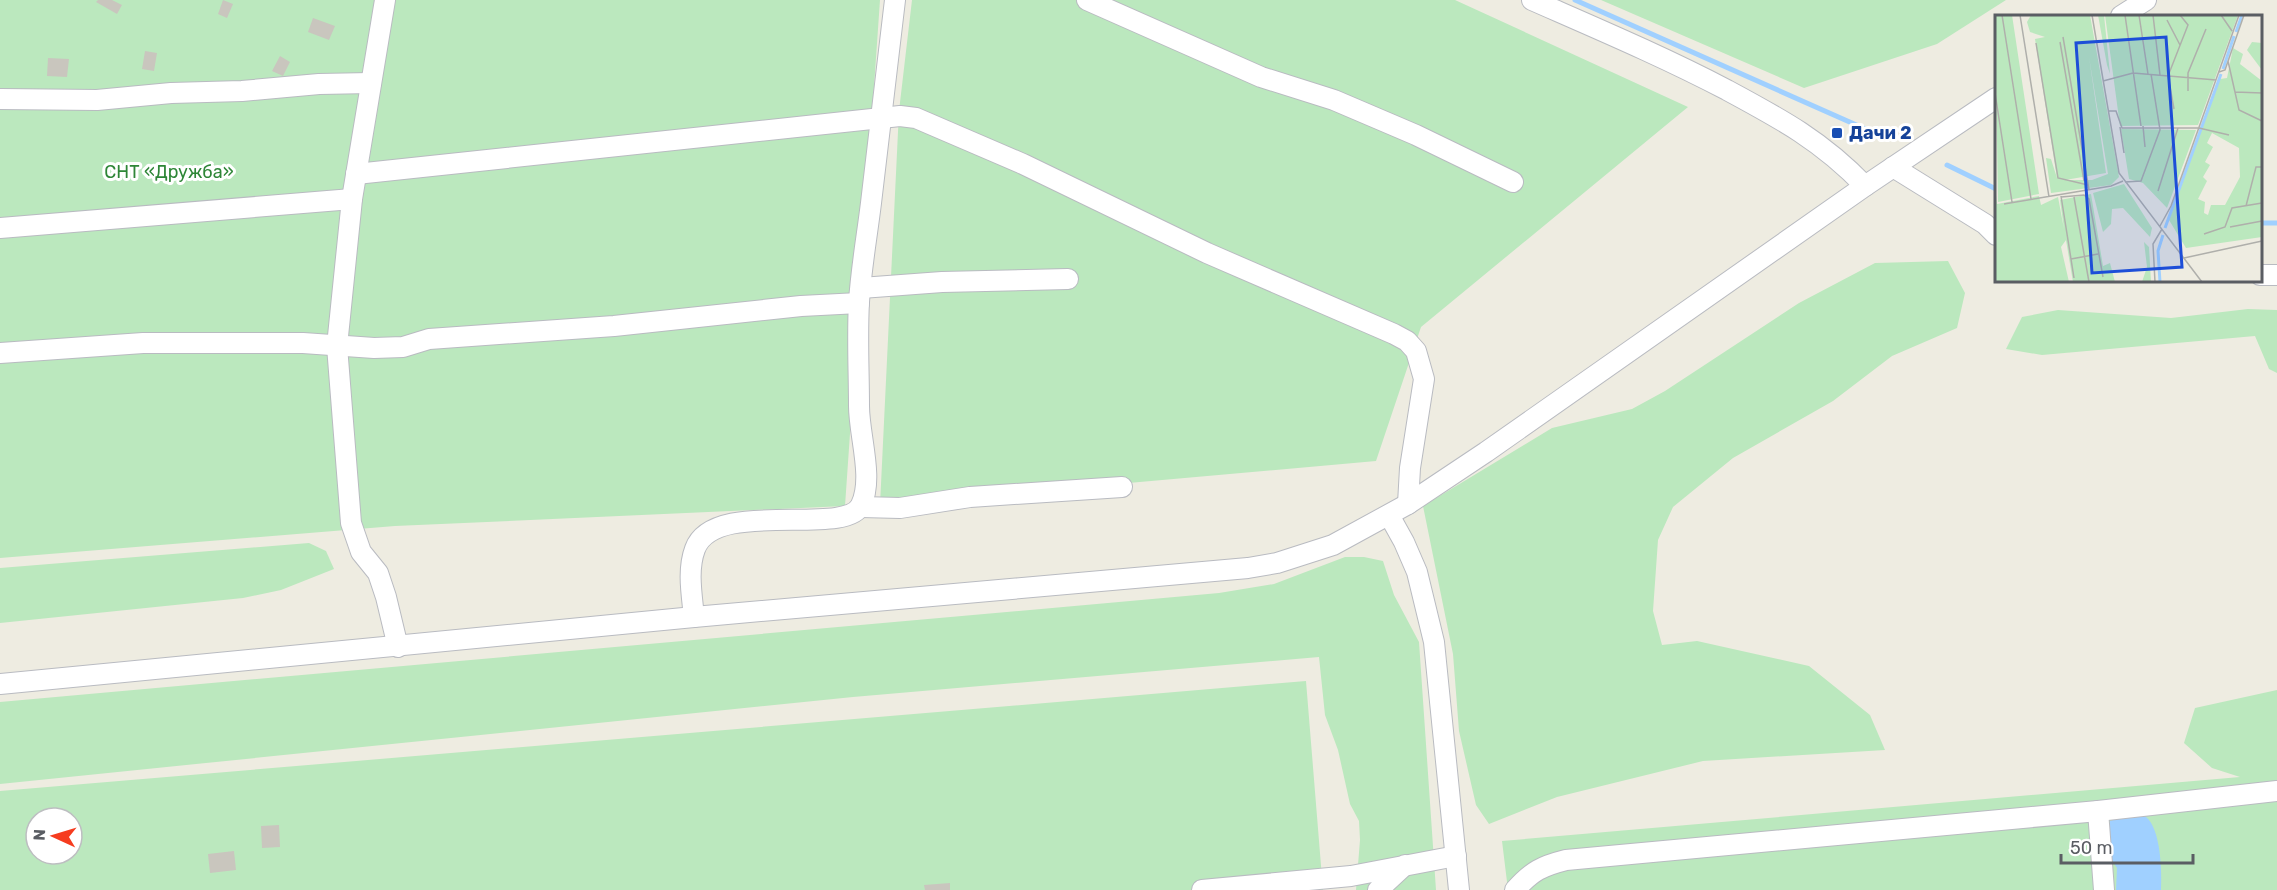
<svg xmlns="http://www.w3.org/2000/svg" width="2277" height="890" font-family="Rubik,sans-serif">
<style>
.green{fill:#bbe8be;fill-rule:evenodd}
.water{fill:#a0d0ff}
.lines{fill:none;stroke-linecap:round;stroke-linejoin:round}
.stream{stroke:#a0d0ff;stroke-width:5}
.building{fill:#c9c6be}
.minor-casing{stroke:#b9bbc1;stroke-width:22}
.minor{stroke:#fff;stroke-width:20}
.transit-dot{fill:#1a4fb4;stroke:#fff;stroke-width:2}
.labels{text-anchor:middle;stroke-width:6;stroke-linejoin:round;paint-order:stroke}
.transit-label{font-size:18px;font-weight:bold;fill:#164399;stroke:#fff;text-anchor:start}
.park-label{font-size:18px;fill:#2e8637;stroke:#fff}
.inset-river{fill:none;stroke:#a0d0ff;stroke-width:3}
.inset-road{fill:none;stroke:#afafab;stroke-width:1.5}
.view{fill:#1d4ed8;fill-opacity:0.15;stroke:#1d4ed8;stroke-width:3}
.inset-edge{fill:none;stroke:#5a5d63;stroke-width:3}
</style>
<rect width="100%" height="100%" fill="#eeece1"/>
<!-- green -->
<g class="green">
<path d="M0,0h880l-35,506 -450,20 -395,32z"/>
<path d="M912,0h543l233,107 -267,220 -45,134 -496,44 19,-394z"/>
<path d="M1601,0h405l-69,44 -133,44z"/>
<path d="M1948,261l17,32 -8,35 -65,28 -59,45 -100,57 -60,49 -15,33 -5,71 9,34 35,-4 112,25 61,49 15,35 -182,11 -146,36 -68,27 -13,-19 -17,-74 -6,-77 -30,-148 129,-78 80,-19 33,-18 134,-88 76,-40z"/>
<path d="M2248,309l29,1v63l-8,-4 -14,-33 -213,19 -36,-6 16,-32 36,-7 113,8z"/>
<path d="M309,543l17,8 8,18 -53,21 -38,8 -243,25v-55z"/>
<path d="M1345,557h19l19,4 11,34 25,47 17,248h-80l4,-50 -1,-19 -9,-17 -12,-54 -13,-35 -6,-58 -466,40 -853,87v-82l1219,-109 55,-9z"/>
<path d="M1306,681l17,209h-1323v-99zM36,818h36v36h-36z"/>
<path d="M2277,690v200h-769l-6,-49 738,-64 -28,-9 -28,-25 11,-35z"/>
</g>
<!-- water -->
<path class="water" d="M2137,814c3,1 7,1 9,3 15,12 16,55 15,73h-45l1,-22 -5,-8 -3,-26 1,-13 16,-6z"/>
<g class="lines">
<!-- stream -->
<g class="stream">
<path d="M1575,0l313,139"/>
<path d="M1947,165l49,24"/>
<path d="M2260,223h17"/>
</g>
</g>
<!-- building -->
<g class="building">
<path d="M98,0h14l10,5 -5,9 -21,-12z"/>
<path d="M223,0l10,4 -6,14 -9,-4z"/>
<path d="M313,18l22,8 -6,14 -21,-8z"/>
<path d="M145,51l12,2 -3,18 -12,-2z"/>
<path d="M280,56l10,6 -7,14 -11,-5z"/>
<path d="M48,58l21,1 -2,18 -20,-1z"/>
<path d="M279,825l1,22 -18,1 -1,-22z"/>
<path d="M234,851l2,19 -26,3 -2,-19z"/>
<path d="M950,883v7h-25l-1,-5z"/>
</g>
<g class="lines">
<!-- minor casing -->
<g class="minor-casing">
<g id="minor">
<path d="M385,0l-33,199 -15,147 14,177 10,29 17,21 8,24 12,50"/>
<path d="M1087,0l174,77 73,23 82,35 97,47"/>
<path d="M1532,0c66,29 132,57 195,90 54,29 95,51 138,96"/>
<path d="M2121,16l25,-16"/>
<path d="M0,99l97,1 74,-7 71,-2 77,-7 52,-1"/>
<path d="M1893,167l92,57 11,11"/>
<path d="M356,174l544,-58 16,2 107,46 184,89 187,81 13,7 9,10 8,28 -14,89 -2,36"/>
<path d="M0,228l352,-29"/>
<path d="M2260,275h17"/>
<path d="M861,288l81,-6 126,-3"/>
<path d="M0,353l143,-10h160l71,5 29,-1 26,-8 185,-13 187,-20 58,-3"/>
<path d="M861,507l39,1 70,-11 152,-10"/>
<path d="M1389,515l15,27 13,30 17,70 25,248"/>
<path d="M694,617c-2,-21 -7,-47 1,-68 19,-52 151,-11 166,-44 13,-27 -2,-69 -2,-99 0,-34 -2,-70 0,-104 2,-33 8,-66 12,-99 8,-68 16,-135 24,-203"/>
<path d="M0,684l694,-67 554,-49 29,-5 56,-18 75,-41 78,-52 379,-266 131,-88"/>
<path d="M2098,811l6,79"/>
<path d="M1202,890l149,-14 105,-20"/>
<path d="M1378,890l27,-25"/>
<path d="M1515,890c17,-19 27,-24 51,-30l532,-49 179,-20"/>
</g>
</g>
<!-- minor -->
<use href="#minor" class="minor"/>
</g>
<!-- markers -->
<rect class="transit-dot" x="1831" y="127" width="12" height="12" rx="3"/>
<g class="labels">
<!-- transit labels -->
<g class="transit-label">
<text x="1849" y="139">Дачи 2</text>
</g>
<!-- park labels -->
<g class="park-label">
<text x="169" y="178">СНТ «Дружба»</text>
</g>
</g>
<!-- overview -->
<g transform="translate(1995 15)">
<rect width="267" height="267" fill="#eeece1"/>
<path d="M0,0h17l27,179 -41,8zM36,0h59l29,162 -8,8 -60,8 -5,-35 5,1 6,19 -22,-139 10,-2 -15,-5 -3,-10zM94,42l19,117 -16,6h-27l41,-7zM103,0h6l6,59 -3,-9zM110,0h133l-40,110 -78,1zM257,27l10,1v27l-15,-20zM238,33l10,6 -3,10 22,17v156l-76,11 -17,-28 51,-141 7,-1zM217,118l27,15 1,29 -15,28h-14l-3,10 -4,-2 1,-11 -7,-3 9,-18 -4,-4 7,-12 -5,-3 8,-15 -6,-4zM126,114l75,1 -29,78 -24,-25 -14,-4zM129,169l28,44 -2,9 -27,-29 -11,1 -1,15 -8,8 -10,-39zM0,171l2,18 42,-8 2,9 17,-8 6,32 -4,-29 31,-6 12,72 7,-3 5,19h-42l-7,-42 -5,7 8,35h-74zM149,227l5,5 2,35h-9l5,-15z" fill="#bbe8be" fill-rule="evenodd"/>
<path class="inset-river" d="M241,17l6,-17M228,54l11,-33M170,213l56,-154M165,267l-2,-31 5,-16"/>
<path class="inset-road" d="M7,0l29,184M25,0l29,182M97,0l27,158 83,109M130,0l16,111M144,0l9,59M158,0l7,60M226,0l11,16M172,5l13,25M68,22l26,153M65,27l24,139M41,28l22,135 30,7M233,46l11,49 23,11M224,57l6,-2 19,-55M108,66l30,-8 83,7M193,76v-18l18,-44M240,77l27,1M0,78l17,109M179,94l-6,-33 20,-51 -8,-10M113,96h8l6,17h77l30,7M148,111l2,21M125,112l4,26M130,167l16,-1 19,-51 -9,-56M163,176l20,-63M66,181l13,82M66,182l23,-2 5,4 14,78M79,182l15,85M9,189l107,-18 12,-5M251,191l10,-39h6M165,211l11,-20 68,-191M235,212l32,-6M209,219l21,-7 7,-19 30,-5M189,243l78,-17M76,244l27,-5M160,267l-2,-38 9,-15"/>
<path class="view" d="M171,22l16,230 -90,6 -16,-230z"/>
<rect width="267" height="267" class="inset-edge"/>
</g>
<!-- north arrow -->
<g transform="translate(54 836) rotate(274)"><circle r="28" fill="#ffffff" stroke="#bdbec1" stroke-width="1.5"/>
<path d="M0-4.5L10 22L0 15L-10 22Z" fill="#f63c1f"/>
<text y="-9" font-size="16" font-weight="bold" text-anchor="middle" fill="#5a5d63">N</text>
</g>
<!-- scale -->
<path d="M2061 854v9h132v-9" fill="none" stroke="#5a5d63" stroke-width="3"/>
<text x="2070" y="854" font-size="18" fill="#5a5d63" stroke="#ffffff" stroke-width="4.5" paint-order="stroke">50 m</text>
</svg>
